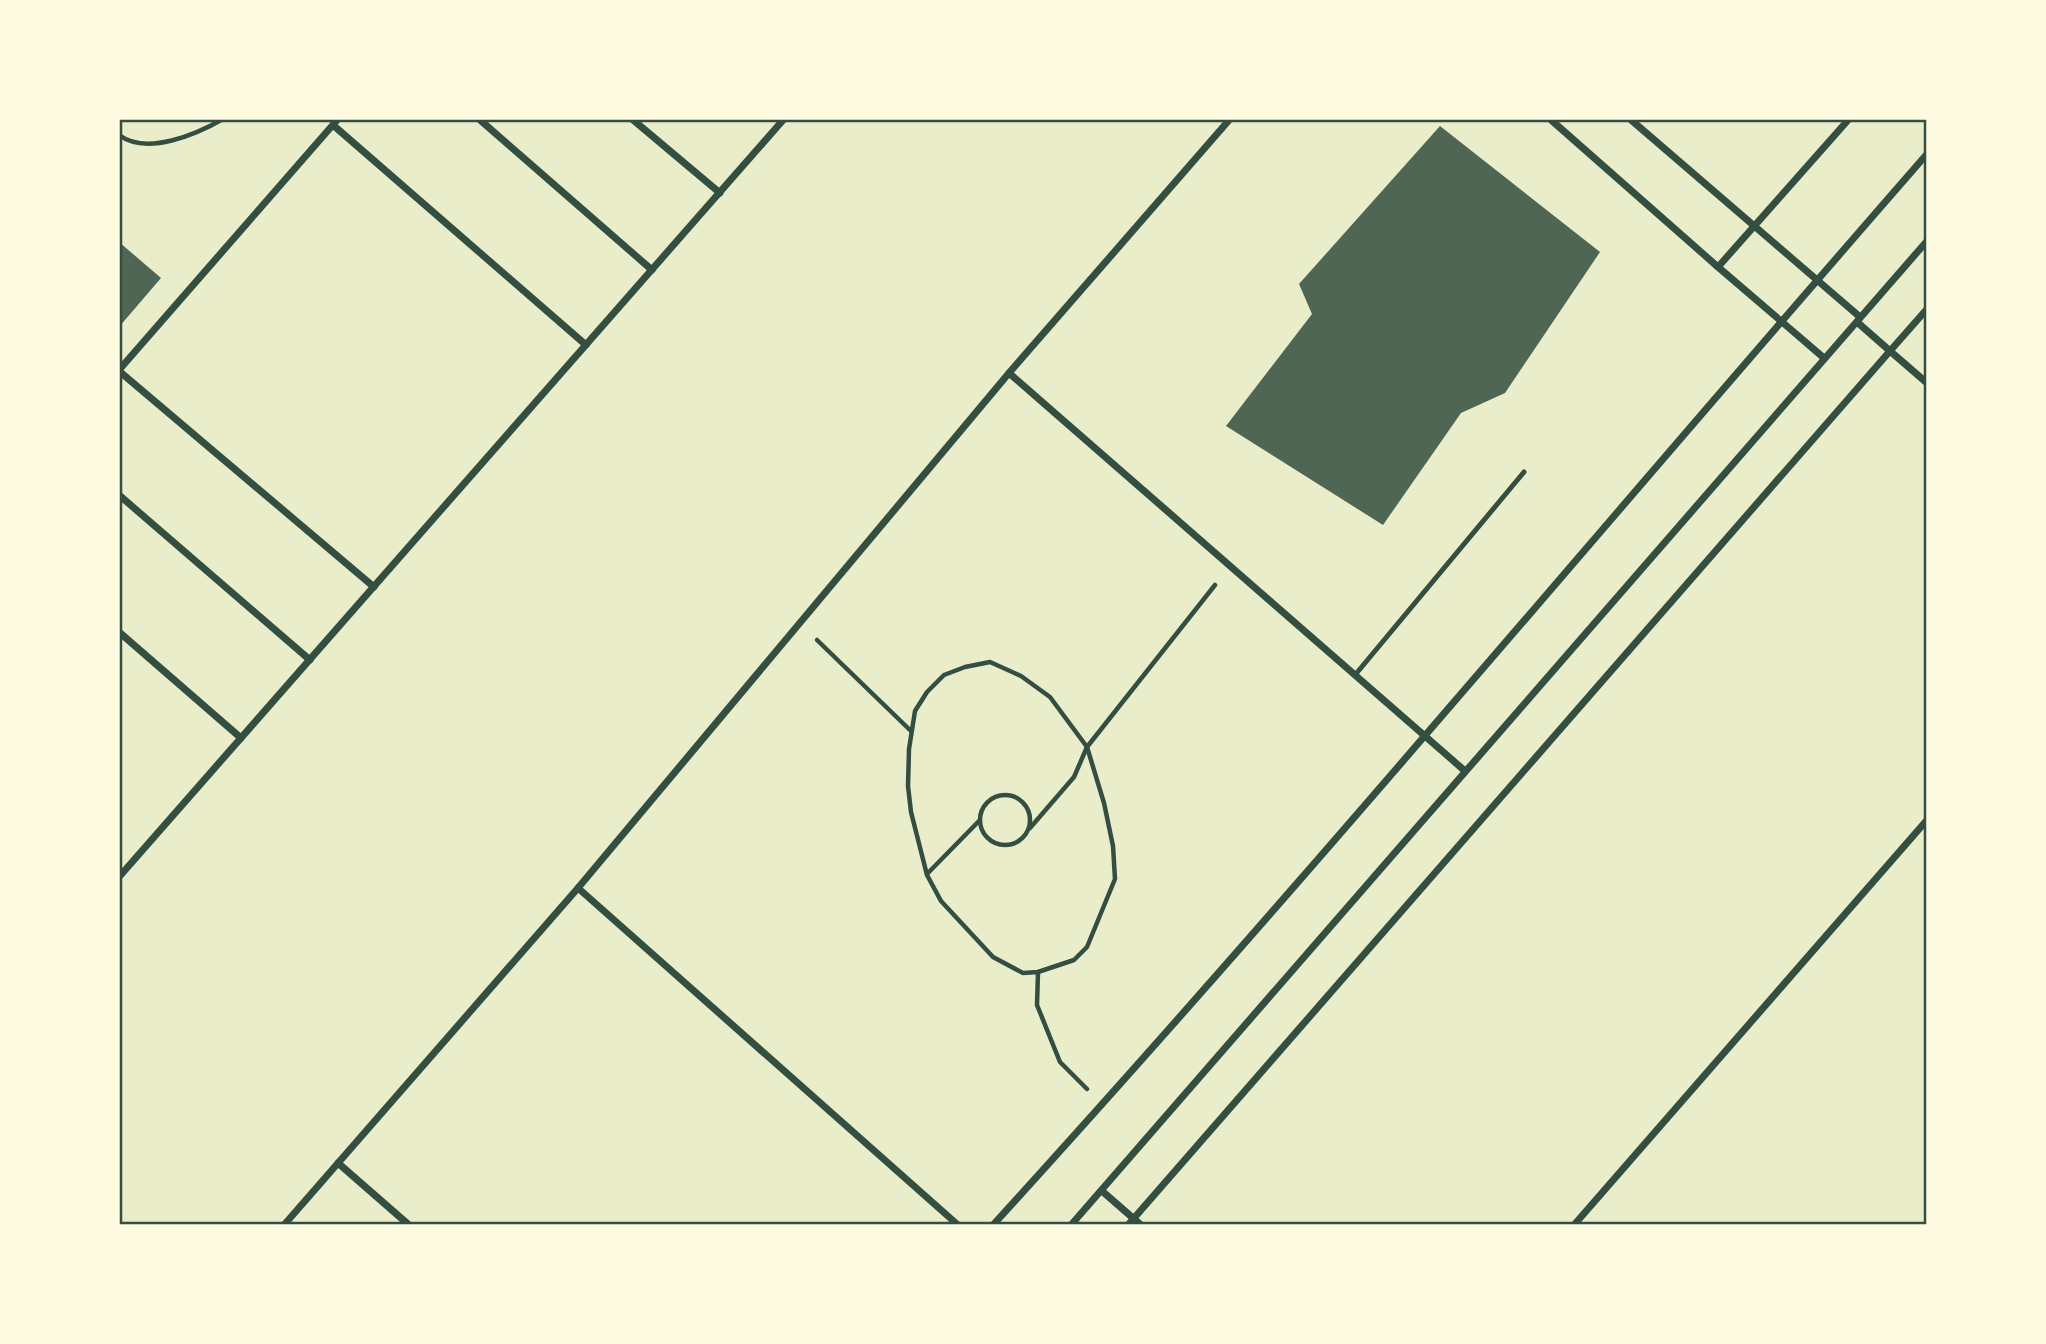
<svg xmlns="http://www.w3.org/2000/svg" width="2046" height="1344" font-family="Raleway,sans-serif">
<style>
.building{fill:#4f6655}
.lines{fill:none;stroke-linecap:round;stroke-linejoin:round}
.path{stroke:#344e41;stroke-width:4.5}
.service{stroke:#344e41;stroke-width:5}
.minor{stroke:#344e41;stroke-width:7}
.neatline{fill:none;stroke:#344e41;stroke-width:2.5}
</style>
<rect width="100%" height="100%" fill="#e9edc9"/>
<!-- building -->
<g class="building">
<path d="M1440,126l160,126 -95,141 -44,20 -78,112 -157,-99 86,-112 -13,-30z"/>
<path d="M119,242l42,36 -42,49z"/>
</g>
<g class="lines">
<!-- path -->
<g class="path">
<path d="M119,135c28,21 78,-1 104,-16"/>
<path d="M817,640l94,91"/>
<path d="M990,662l31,14 29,21 37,50 17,56 9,43 2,33 -28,68 -13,13 -36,12 -15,1 -30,-16 -52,-56 -14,-26 -16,-63 -3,-26 1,-37 6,-38 12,-19 17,-17 21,-8z"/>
<circle cx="1005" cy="820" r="25"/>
<path d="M1030,828l44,-51 13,-30 128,-162"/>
<path d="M927,874l52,-53"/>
<path d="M1038,972l-1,33 23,57 27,27"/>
</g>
<!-- service -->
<path class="service" d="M1355,675l169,-203"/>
<!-- minor -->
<g class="minor">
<path d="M479,119l173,151"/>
<path d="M632,119l88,74"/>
<path d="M1550,119l168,148 106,91"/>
<path d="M1630,119l230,198"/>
<path d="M333,125l253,220"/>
<path d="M1718,267l131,-148"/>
<path d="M1857,322l33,29 37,-42"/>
<path d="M119,370l219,-251"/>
<path d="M119,371l255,216"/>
<path d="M1009,373l456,398"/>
<path d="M119,495l191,165"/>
<path d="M119,632l122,106"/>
<path d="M119,877l665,-758"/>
<path d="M578,888l380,337"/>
<path d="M338,1163l71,62"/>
<path d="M1102,1191l39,34"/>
<path d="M284,1225l294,-337 431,-515 221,-254"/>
<path d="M993,1225c319,-350 622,-714 934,-1071"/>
<path d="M1071,1225l856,-984"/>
<path d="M1128,1225l762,-874 37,32"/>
<path d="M1574,1225l353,-405"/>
</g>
</g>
<!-- border -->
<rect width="2046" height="1344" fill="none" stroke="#fefae0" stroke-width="242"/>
<rect x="121" y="121" width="1804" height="1102" class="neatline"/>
</svg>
